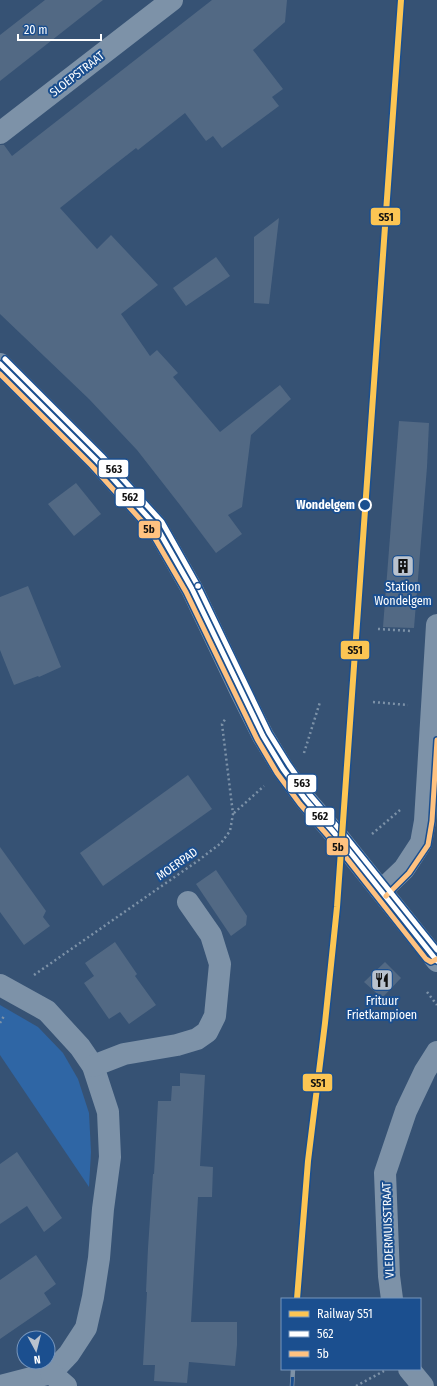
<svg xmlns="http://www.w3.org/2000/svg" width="437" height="1386" font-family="'Fira Sans Condensed',sans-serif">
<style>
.green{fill:#2f66a5}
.building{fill:#526984}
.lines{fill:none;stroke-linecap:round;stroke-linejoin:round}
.path{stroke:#7d92a8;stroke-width:2.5;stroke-dasharray:2 3;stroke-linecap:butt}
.minor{stroke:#7d92a8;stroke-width:22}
.rail-casing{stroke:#7e92a7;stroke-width:4.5}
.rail{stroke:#1b4f8f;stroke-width:3;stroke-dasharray:9;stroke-linecap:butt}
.bus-1-casing{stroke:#1b4f8f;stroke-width:8}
.bus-2-casing{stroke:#1b4f8f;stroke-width:8}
.bus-3-casing{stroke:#1b4f8f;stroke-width:8}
.bus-1{stroke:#fff;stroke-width:5}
.bus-2{stroke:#ffc280;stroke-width:5}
.bus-3{stroke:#fff;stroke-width:5}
.rail-1-casing{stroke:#1b4f8f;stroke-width:9}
.rail-1{stroke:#fcc553;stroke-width:6}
.stop-dot{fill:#1b4f8f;stroke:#fff;stroke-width:2}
.bus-dot{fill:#fff;stroke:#1b4f8f;stroke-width:1.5}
.labels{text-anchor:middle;stroke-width:4;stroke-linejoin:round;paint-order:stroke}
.street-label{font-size:12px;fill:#fff;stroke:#1b4f8f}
.stop-label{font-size:12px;font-weight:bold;fill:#fff;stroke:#1b4f8f;text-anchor:end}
.poi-label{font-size:12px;fill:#fff;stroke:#1b4f8f}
.line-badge{stroke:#1b4f8f;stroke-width:1.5}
.pale-badge-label{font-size:11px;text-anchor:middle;font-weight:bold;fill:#111}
</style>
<rect width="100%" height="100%" fill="#365274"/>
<!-- green -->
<path class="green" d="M0,1005l38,22 25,26 15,26 11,34 2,39 -2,35 -89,-132z"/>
<!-- building -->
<g class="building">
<path d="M45,0h58l-103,81v-46z"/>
<path d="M212,0h75l-2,22 -32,28 30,39 -11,8 7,9 -57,42 -9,-12 -7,5 -21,-28 -47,37 -2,-2 -27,21 -49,39 37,41 14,-14 47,50 -37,29 29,42 7,-6 21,23 -5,4 47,55 60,-47 11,14 -40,36 -9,72 -14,8 14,19 -26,19 -36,-48 -43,-55 -48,-51 -89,-85v-169h4l8,11z"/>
<path d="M279,218l-10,86 -15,-1v-66z"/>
<path d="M216,257l14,19 -44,30 -13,-18z"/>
<path d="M399,421l30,2 -2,44 -13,161 -31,-1z"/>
<path d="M76,483l25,31 -27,22 -26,-32z"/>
<path d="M28,586l33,81 -22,10 -1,-1 -24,9 -14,-35v-53z"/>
<path d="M188,775l24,34 -109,77 -23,-33z"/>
<path d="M0,847l46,64 -3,6 7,9 -26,19 -24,-33z"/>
<path d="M216,870l31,46 -1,9 -15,11 -35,-52z"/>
<path d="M115,942l22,32 -2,2 21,29 -27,19 -9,-12 -11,7 -25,-36 10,-7 -9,-13z"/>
<path d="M385,962l16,16 -19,20 -18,-16z"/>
<path d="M180,1073l25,2 -5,91 13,1 -1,30h-14l-7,125h46v23l-2,21 -46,-4 -2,21 -33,-2 1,-16h-12l4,-73h-1l2,-44 5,-74h1l4,-73h13l1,-15h8z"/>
<path d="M17,1152l45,66 -18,14 -17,-26 -27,18v-60z"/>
<path d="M36,1255l20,29 -12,9 7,11 -51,35v-59z"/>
</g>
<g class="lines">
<!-- path -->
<g class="path">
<path d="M378,629l34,2"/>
<path d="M373,702l35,3"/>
<path d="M304,753l16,-51"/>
<path d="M234,813l30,-27"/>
<path d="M372,834l28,-24"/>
<path d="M34,975l165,-115 22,-17 9,-12 3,-17 -11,-90 4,-6"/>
<path d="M427,992l10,13"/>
<path d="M0,1023l4,-7"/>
<path d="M356,1386l28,-15"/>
</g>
<!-- minor -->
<g class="minor">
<path d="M0,133l172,-133"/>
<path d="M0,364l97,97 59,65 36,63 49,103 22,44 20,33 22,30 37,43 95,119"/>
<path d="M381,891l23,-22 17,-26 4,-22 12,-196"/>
<path d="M0,985l47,26 33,36 13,19 15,46 2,45 -7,52 -4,49 -6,39 -7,31 -17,26 -18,19 -51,13"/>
<path d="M93,1066l31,-12 53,-9 20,-6 10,-7 8,-16 5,-52 -9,-29 -23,-33"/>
<path d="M392,1299l-3,-23 -4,-103 21,-62 19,-40 12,-19"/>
<path d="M409,1369l14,17"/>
<path d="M51,1373l15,13"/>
</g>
<!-- rail casing -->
<g class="rail-casing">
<g id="rail">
<path d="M297,1299v-3"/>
<path d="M292,1386l1,-17"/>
</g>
</g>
<!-- rail -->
<use href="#rail" class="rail"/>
<!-- bus-1 casing -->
<g class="bus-1-casing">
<path id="bus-1" d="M0,364l97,97 59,65 36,63 71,147 20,33 22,30 37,43 95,119"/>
</g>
<!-- bus-2 casing -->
<g class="bus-2-casing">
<g id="bus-2">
<path d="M0,374l92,92 58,64 36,62 71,147 20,34 23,31 37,42 89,113 5,3 6,-3"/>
<path d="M386,896l23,-23 19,-28 4,-24 5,-81"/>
</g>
</g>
<!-- bus-3 casing -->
<g class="bus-3-casing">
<path id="bus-3" d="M5,359l97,97 60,66 36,64 71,147 20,32 21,30 37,43 90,112"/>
</g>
<!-- bus-1 -->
<use href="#bus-1" class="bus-1"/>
<!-- bus-2 -->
<use href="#bus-2" class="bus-2"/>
<!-- bus-3 -->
<use href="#bus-3" class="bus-3"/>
<!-- rail-1 casing -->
<g class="rail-1-casing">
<path id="rail-1" d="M297,1299l11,-138 17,-138 12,-116 64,-907"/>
</g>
<!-- rail-1 -->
<use href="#rail-1" class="rail-1"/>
</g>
<!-- icons -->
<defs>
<g id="building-square" transform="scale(1.15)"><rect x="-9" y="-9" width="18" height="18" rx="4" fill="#b9c2ce" stroke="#1b4f8f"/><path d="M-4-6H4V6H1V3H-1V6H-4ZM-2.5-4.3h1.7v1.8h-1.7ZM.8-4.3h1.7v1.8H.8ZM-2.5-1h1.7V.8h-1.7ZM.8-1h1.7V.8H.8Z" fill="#111"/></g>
<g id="restaurant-square" transform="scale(1.15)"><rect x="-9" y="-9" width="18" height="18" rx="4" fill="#b9c2ce" stroke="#1b4f8f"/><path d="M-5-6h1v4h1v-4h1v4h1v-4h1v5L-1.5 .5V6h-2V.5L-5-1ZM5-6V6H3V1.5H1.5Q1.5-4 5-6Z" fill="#111"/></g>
</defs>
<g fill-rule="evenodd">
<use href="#building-square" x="403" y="566"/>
<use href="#restaurant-square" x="382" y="980"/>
</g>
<!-- markers -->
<circle class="stop-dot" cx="365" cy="505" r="6"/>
<circle class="bus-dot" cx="198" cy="586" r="3.5"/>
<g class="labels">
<!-- street labels -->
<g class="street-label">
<text transform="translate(77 74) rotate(-38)" y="4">SLOEPSTRAAT</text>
<text transform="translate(177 864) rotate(-35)" y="4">MOERPAD</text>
<text transform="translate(388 1230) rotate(-92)" y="4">VLEDERMUISSTRAAT</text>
</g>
<!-- stop labels -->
<g class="stop-label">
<text x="355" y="509">Wondelgem</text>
</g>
<!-- poi labels -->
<g class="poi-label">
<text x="403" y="591">Station<tspan x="403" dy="14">Wondelgem</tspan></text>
<text x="382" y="1005">Frituur<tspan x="382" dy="14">Frietkampioen</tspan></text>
</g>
</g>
<g class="line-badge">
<rect x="370" y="207" width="31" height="19" rx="4" fill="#fcc553"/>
<rect x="98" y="459" width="31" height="19" rx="4" fill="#fff"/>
<rect x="115" y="488" width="30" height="19" rx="4" fill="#fff"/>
<rect x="138" y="520" width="23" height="19" rx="4" fill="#ffc280"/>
<rect x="340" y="640" width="30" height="20" rx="4" fill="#fcc553"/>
<rect x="287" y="774" width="30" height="19" rx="4" fill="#fff"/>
<rect x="305" y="807" width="30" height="19" rx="4" fill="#fff"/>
<rect x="326" y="837" width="23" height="19" rx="4" fill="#ffc280"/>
<rect x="302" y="1073" width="31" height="19" rx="4" fill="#fcc553"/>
</g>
<g class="pale-badge-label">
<text x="386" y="221">S51</text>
<text x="114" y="473">563</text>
<text x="130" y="501">562</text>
<text x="149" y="533">5b</text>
<text x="355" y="654">S51</text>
<text x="302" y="787">563</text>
<text x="320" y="820">562</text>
<text x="338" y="851">5b</text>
<text x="318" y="1087">S51</text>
</g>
<!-- legend -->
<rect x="281" y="1298" width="140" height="72" fill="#1b4f8f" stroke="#7695bc"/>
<rect x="289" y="1311" width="20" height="6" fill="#fcc553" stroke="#7695bc"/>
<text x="317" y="1318" font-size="12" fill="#ffffff">Railway S51</text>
<rect x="289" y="1331" width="20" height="6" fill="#ffffff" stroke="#7695bc"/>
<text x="317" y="1338" font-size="12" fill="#ffffff">562</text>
<rect x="289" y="1351" width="20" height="6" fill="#ffc280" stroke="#7695bc"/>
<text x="317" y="1358" font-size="12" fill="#ffffff">5b</text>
<!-- north arrow -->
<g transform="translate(36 1350) rotate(173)"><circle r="19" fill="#1b4f8f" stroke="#7695bc"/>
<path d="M0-3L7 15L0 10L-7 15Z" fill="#b9c2ce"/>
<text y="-6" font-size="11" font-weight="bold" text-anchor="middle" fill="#ffffff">N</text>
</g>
<!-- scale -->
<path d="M18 34v6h83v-6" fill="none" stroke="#ffffff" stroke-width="2"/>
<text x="24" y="34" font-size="12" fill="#ffffff" stroke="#1b4f8f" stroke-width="3" paint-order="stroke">20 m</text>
</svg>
